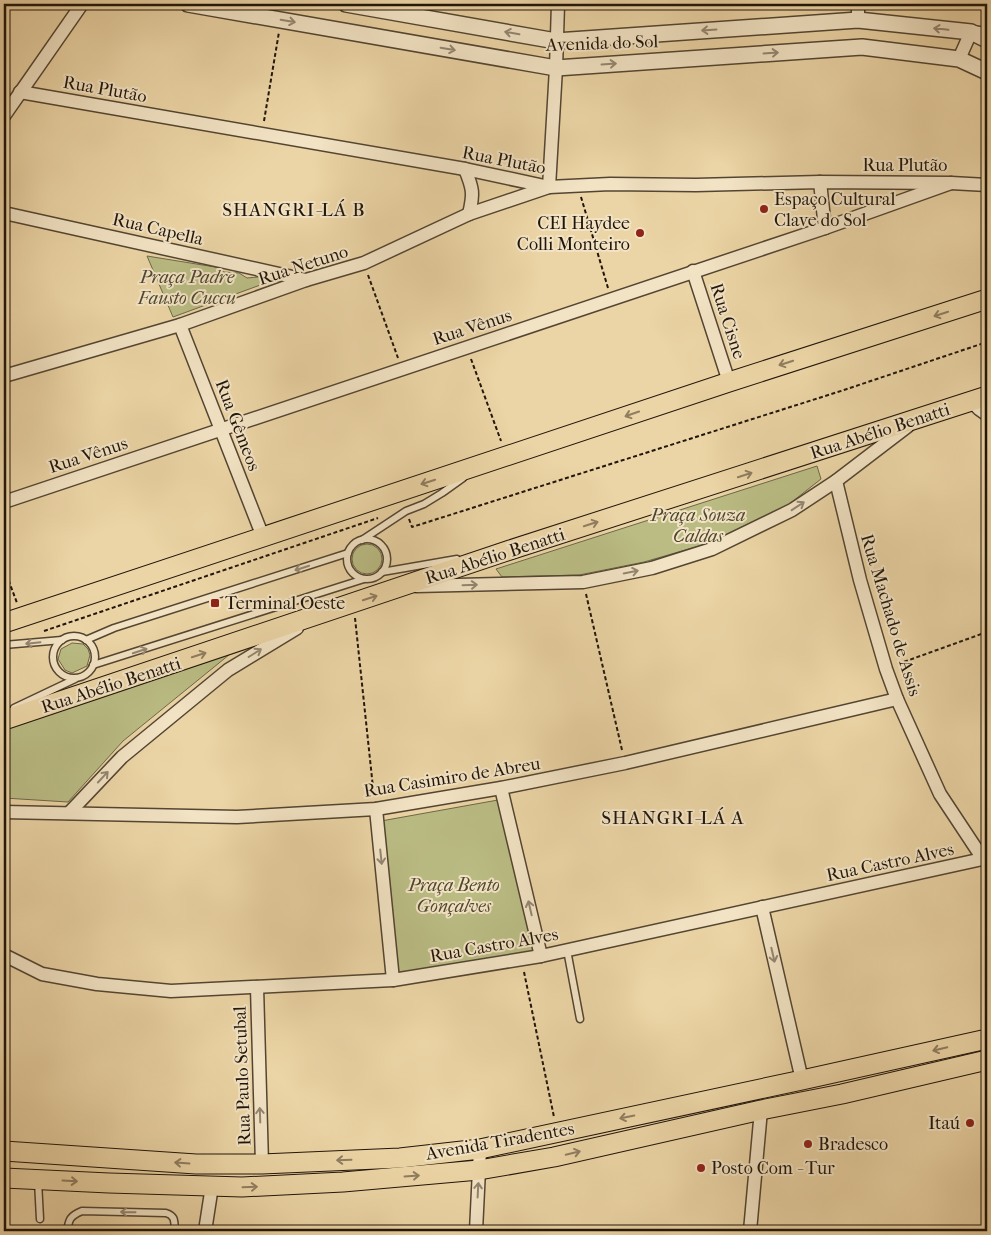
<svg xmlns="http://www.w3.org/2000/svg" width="991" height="1235" font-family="'IM FELL French Canon',serif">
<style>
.green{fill:#babc84;stroke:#6d6848}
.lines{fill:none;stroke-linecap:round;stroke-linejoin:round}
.service-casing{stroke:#534532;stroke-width:9}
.minor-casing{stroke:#534532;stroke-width:15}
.tertiary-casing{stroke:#534532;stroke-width:18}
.primary-casing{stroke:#20150b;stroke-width:21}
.path{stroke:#20150b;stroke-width:2;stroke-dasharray:4 2.5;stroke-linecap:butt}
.service{stroke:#f2e3c4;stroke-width:6}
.minor{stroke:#f2e3c4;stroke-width:12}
.tertiary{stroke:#f2e3c4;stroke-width:15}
.primary{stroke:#ebd4a5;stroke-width:19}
.oneway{stroke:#948671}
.oneway2{stroke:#907e60}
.poi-dot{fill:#8f2418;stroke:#f2e3c4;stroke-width:2}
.labels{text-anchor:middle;stroke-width:4;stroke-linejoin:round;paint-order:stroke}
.street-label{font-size:18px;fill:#20150b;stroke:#f2e3c4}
.poi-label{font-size:18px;fill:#20150b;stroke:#f2e3c4;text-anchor:start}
.park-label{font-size:18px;font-style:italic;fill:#4e472f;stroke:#f2e3c4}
.neighbourhood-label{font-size:19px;letter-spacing:1px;fill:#20150b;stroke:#f2e3c4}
</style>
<rect width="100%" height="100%" fill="#ebd4a5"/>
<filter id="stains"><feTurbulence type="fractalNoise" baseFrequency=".004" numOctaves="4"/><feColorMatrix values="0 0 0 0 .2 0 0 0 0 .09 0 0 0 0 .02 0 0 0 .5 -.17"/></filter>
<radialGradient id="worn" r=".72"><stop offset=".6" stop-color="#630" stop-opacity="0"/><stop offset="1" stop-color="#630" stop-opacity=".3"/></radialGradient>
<!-- green -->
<g class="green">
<path d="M147,256l68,11 9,5 15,1 8,5 11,-1 4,3 1,4 -90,33z"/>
<path d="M817,466l4,13 -33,26 -82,39 -62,18 -65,13 -77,2 -6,-8z"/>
<circle cx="367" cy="559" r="15"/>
<path d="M72,643l11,1 5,5 2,6 -3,11 -15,7 -7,-3 -7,-11 3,-10z"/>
<path d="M235,650l-112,91 -55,61 -64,-4v-68z"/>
<path d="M498,800l36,152 -137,24 -16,-155z"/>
</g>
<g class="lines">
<!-- service casing -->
<g class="service-casing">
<g id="service">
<circle cx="367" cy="559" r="20"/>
<path d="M362,540l44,-29 18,-7 18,-11 21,-15"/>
<path d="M382,572l75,-13"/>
<circle cx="74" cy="657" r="21"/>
<path d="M86,640l28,-12 234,-75"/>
<path d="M4,645l58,-5"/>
<path d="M93,665l271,-86"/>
<path d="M14,708l61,-29"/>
<path d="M567,950l13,69"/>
<path d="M38,1181l2,38"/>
<path d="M67,1231c2,-12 3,-15 15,-20l84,2c10,3 8,9 9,18"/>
</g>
</g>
<!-- minor casing -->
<g class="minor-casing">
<g id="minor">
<path d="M858,4v16"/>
<path d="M959,59l12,-27 9,1"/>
<path d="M20,92l445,77 84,18 61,-3 86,1 124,-3 131,1 36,2"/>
<path d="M4,116l78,-112"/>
<path d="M465,169c8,20 9,24 4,45"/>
<path d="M820,182l5,46"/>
<path d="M4,213l302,67"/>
<path d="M693,271l36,111"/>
<path d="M180,325l83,212"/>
<path d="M4,376l176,-51 126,-45 58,-17 105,-49 80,-27 7,-119 2,-64"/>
<path d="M836,481l24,99 26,89 11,30 43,95 43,65"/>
<path d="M4,502l821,-274 126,-45"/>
<path d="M416,586l167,-4 69,-14 60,-19 80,-39 44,-29 72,-55"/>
<path d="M501,788l40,168"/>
<path d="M376,809l17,171"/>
<path d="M4,812l233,5 139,-8 125,-21 124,-25 272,-64"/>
<path d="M69,813l53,-56 106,-87 69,-42"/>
<path d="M762,907l40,173"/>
<path d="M4,955l38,19 55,10 74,7 222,-11 148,-24 446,-98"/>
<path d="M257,987l5,177"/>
<path d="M205,1231l7,-45"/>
<path d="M476,1231l4,-82"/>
<path d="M750,1231l11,-121"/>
</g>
</g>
<!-- tertiary casing -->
<g class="tertiary-casing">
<g id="tertiary">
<path d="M188,4l368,64 306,-21 97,12 28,13"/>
<path d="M346,4l210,37 302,-21 113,12 16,8"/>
<path d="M973,401l7,7 7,5"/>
</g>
</g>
<!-- primary casing -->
<g class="primary-casing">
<g id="primary">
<path d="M4,623l725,-241 258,-83"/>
<path d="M4,720l506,-170 477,-154"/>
<path d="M4,1151l192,13h66l138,-6 80,-9 322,-69 185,-41"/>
<path d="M4,1178l105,5 133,4 101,-5 136,-12 75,-13 207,-47 81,-16 145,-34"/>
</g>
</g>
<!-- path -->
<g class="path">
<path d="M264,121l15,-89"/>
<path d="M581,197l27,91"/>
<path d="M368,275l30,83"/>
<path d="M471,359l30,82"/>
<path d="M409,519l3,8 432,-137 143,-48"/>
<path d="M4,568l13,35"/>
<path d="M586,594l36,156"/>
<path d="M355,618l19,179"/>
<path d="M44,631l334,-113"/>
<path d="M898,664l89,-32"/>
<path d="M524,972l30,145"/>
</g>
<!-- service -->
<use href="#service" class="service"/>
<!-- minor -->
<use href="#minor" class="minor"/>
<!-- tertiary -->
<use href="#tertiary" class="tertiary"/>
<!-- primary -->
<use href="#primary" class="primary"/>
</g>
<!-- one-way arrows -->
<defs><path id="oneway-shaft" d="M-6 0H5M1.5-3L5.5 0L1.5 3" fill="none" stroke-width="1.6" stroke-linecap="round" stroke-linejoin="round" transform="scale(1.25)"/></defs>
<g class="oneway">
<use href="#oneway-shaft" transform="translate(288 21) rotate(10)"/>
<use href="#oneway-shaft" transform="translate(941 29) rotate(-174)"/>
<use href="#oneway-shaft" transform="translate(709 30) rotate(176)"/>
<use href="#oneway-shaft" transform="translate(512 33) rotate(-170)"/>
<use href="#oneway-shaft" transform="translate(448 49) rotate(10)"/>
<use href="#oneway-shaft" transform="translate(771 53) rotate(-4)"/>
<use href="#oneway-shaft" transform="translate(609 64) rotate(-4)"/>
<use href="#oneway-shaft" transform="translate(798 506) rotate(-33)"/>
<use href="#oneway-shaft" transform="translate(302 568) rotate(162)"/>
<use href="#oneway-shaft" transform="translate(631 572) rotate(-11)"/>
<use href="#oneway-shaft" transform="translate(470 585) rotate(-2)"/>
<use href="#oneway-shaft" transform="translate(33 643) rotate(174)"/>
<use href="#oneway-shaft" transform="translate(140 651) rotate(-18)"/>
<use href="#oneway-shaft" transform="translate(255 653) rotate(-32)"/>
<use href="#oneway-shaft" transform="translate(103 777) rotate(-47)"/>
<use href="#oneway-shaft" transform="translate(381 857) rotate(84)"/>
<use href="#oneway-shaft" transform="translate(530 908) rotate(-103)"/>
<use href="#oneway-shaft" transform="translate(773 955) rotate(77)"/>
<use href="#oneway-shaft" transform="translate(260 1115) rotate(-92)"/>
<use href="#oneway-shaft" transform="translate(478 1190) rotate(-87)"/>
<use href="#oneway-shaft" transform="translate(128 1212) rotate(-179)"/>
</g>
<g class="oneway2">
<use href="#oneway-shaft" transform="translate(941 314) rotate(162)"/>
<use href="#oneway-shaft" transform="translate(786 363) rotate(162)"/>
<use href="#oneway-shaft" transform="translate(632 414) rotate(161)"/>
<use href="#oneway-shaft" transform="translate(745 475) rotate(-18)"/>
<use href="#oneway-shaft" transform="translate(428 482) rotate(162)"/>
<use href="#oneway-shaft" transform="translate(591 524) rotate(-18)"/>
<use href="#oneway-shaft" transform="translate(370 598) rotate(-18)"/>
<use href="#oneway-shaft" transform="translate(199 655) rotate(-18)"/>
<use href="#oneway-shaft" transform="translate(940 1049) rotate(167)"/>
<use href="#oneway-shaft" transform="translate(627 1117) rotate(168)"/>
<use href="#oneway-shaft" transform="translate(573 1153) rotate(-13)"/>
<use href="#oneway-shaft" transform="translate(344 1160) rotate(178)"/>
<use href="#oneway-shaft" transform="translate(182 1163) rotate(-176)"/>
<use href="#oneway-shaft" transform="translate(412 1176) rotate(-4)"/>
<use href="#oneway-shaft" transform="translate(70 1181) rotate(3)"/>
<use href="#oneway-shaft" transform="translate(250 1187) rotate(-2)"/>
</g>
<!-- markers -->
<g class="poi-dot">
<circle cx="764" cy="209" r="5"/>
<circle cx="640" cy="233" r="5"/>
<rect x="210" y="598" width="10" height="10" rx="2.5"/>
<circle cx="970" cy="1123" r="5"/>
<circle cx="808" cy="1144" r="5"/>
<circle cx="701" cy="1168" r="5"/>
</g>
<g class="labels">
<!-- street labels -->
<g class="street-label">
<text transform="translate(602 43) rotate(-2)" y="6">Avenida do Sol</text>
<text transform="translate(105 89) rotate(10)" y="6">Rua Plutão</text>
<text transform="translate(504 160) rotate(11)" y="6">Rua Plutão</text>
<text x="905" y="171">Rua Plutão</text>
<text transform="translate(158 229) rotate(13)" y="6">Rua Capella</text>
<text transform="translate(303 265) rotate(-18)" y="6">Rua Netuno</text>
<text transform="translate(728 321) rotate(72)" y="6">Rua Cisne</text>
<text transform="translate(472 327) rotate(-18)" y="6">Rua Vênus</text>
<text transform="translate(238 425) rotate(69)" y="6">Rua Gêmeos</text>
<text transform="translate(880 431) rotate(-18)" y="6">Rua Abélio Benatti</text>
<text transform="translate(88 455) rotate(-18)" y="6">Rua Vênus</text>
<text transform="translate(495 556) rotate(-18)" y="6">Rua Abélio Benatti</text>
<text transform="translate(891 615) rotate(73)" y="6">Rua Machado de Assis</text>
<text transform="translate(111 685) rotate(-18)" y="6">Rua Abélio Benatti</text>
<text transform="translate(452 777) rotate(-9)" y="6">Rua Casimiro de Abreu</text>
<text transform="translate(890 862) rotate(-12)" y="6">Rua Castro Alves</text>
<text transform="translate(494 945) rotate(-10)" y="6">Rua Castro Alves</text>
<text transform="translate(242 1076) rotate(-92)" y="6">Rua Paulo Setubal</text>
<text transform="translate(500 1141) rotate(-10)" y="6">Avenida Tiradentes</text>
</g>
<!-- poi labels -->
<g class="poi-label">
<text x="774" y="205">Espaço Cultural<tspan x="774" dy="21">Clave do Sol</tspan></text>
<text x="630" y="229" text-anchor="end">CEI Haydee<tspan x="630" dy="21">Colli Monteiro</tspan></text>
<text x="225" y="609">Terminal Oeste</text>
<text x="960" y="1129" text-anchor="end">Itaú</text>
<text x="818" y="1150">Bradesco</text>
<text x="711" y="1174">Posto Com - Tur</text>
</g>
<!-- park labels -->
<g class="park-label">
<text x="187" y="283">Praça Padre<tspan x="187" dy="21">Fausto Cuccu</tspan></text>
<text x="698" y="521">Praça Souza<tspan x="698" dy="21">Caldas</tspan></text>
<text x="454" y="891">Praça Bento<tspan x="454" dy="21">Gonçalves</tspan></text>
</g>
<!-- neighbourhood labels -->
<g class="neighbourhood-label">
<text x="294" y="216">SHANGRI-LÁ B</text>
<text x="673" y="824">SHANGRI-LÁ A</text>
</g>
</g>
<!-- margin -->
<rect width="991" height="1235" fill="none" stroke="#ebd4a5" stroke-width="20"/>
<rect x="5" y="5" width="981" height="1225" fill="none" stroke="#20150b" stroke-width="2.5"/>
<rect x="10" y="10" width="971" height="1215" fill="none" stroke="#20150b"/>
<rect width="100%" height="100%" filter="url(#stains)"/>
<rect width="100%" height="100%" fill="url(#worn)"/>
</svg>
